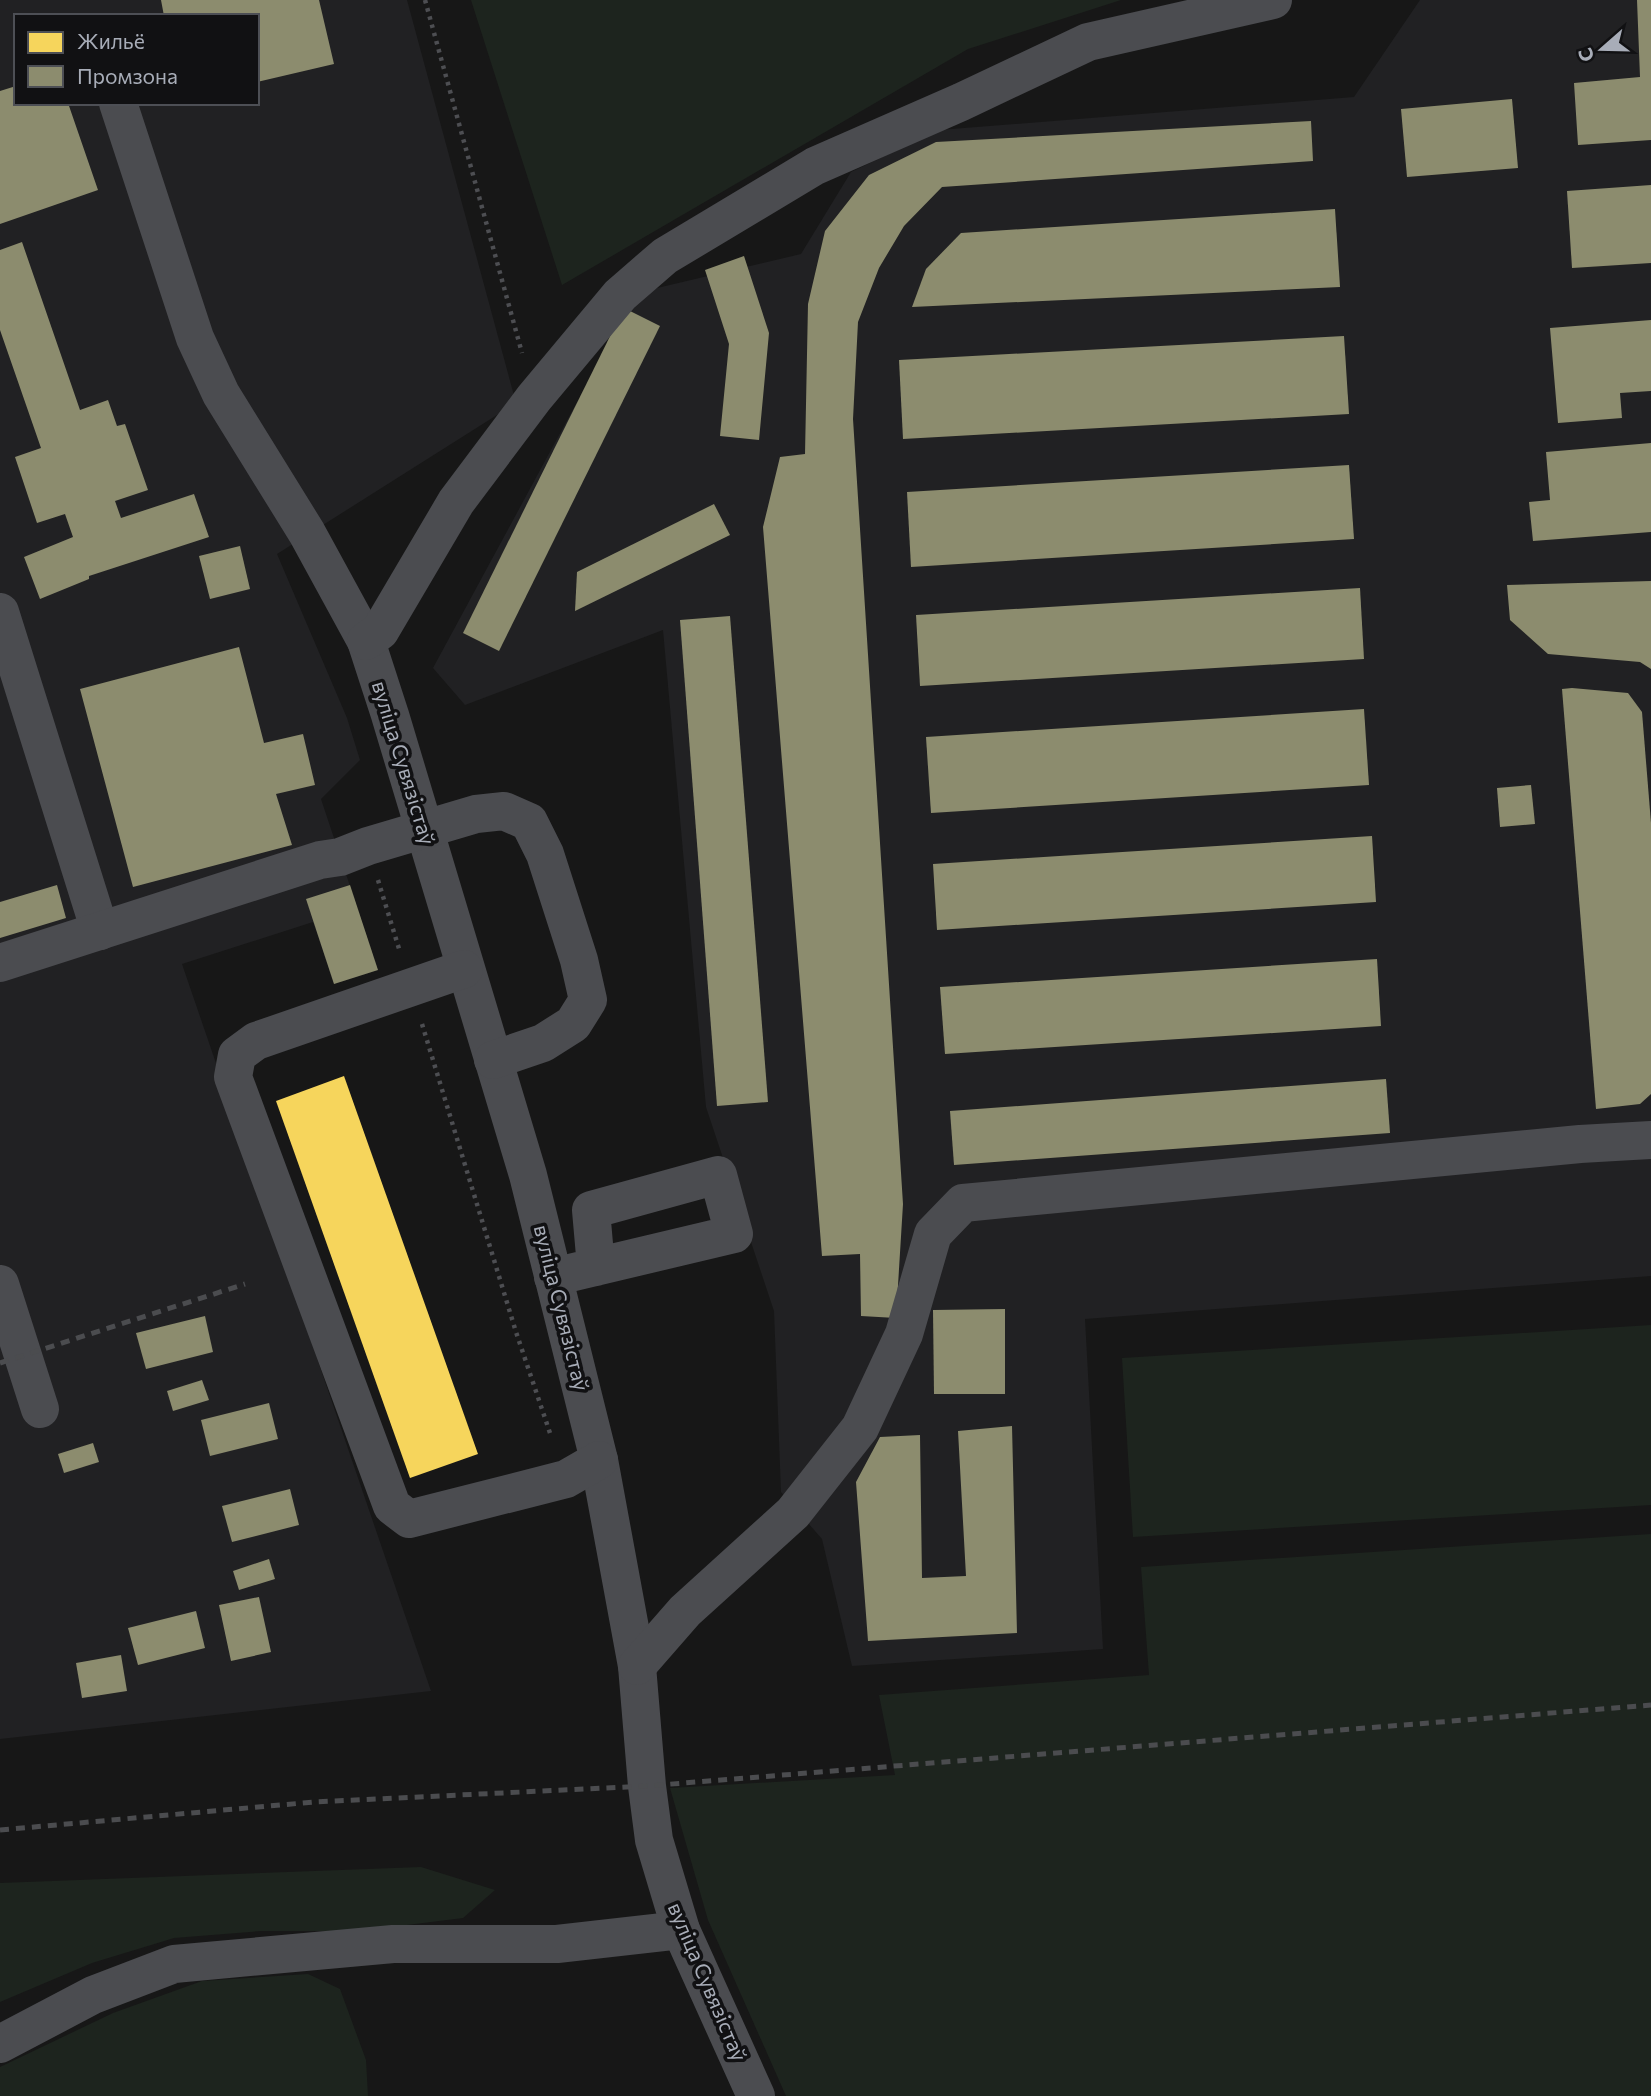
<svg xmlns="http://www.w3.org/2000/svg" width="1651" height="2096" font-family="Commissioner,sans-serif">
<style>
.built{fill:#212123;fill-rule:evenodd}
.green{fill:#1d241e}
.homes{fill:#f6d55c}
.industry{fill:#8c8c6e}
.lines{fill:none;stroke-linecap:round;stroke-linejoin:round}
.path{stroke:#4d4e52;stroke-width:4.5;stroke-dasharray:3.5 5;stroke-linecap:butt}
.minor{stroke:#4b4c50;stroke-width:38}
.rail{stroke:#4b4c4f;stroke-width:5;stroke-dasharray:9 7;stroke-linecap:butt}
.labels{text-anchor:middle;stroke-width:7;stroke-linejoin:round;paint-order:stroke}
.street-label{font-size:21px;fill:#a8adb8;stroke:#111113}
</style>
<rect width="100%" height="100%" fill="#171717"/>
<!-- built -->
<g class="built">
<path d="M0,0h407l109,403 -239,151 70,164 13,42 -39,39 57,171 -44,14 -21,-62 -131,42 249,727 -431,48zM16,16h241v87h-241z"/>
<path d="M1420,0h231v1276l-566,43 18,330 -251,17 -30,-127 -41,-47 -7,-181 -68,-204 -43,-477 -198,75 -32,-37 203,-375 165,-39 50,-82 88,-42 415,-33z"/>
</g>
<!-- green -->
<g class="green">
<path d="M471,0h650l-153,49 -406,236z"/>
<path d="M1651,1325v180l-518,32 -11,-179z"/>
<path d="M1651,1534v562h-865l-78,-176 -38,-132 225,-13 -16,-80 270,-20 -8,-108z"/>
<path d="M421,1867l74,23 -32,28 -104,13h-98l-87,7 -82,25 -92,39v-119z"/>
<path d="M308,1974l32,15 26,71 2,36h-368v-29l113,-54 89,-32z"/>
</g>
<!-- homes -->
<path class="homes" d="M344,1076l134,378 -68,24 -134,-377z"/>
<!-- industry -->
<g class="industry">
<path d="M161,0h158l15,64 -77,18v-66h-93z"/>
<path d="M1637,0h14v140l-73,5 -4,-62 66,-6z"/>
<path d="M16,86v17h52l30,87 -98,34v-133z"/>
<path d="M1512,99l6,69 -111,9 -6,-68z"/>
<path d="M1311,121l2,40 -371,26 -38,39 -25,42 -21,54 -5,97 50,785 -7,114 -35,-2 -1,-62 -38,2 -59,-729 17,-70 25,-3 3,-150 17,-73 44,-56 67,-33z"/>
<path d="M1651,185v78l-79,5 -5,-77z"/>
<path d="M1335,209l5,78 -428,20 14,-38 35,-36z"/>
<path d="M22,242l58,168 28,-10 9,26 8,-2 23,66 -33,11 6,17 73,-24 15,43 -120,39v3l-49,20 -16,-42 49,-20 -8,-23 -28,9 -22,-66 26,-9 -41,-118v-80z"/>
<path d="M744,256l25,77 -10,107 -39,-4 9,-92 -24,-74z"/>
<path d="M624,308l36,18 -161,325 -36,-18z"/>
<path d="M1651,320v71l-31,2 2,25 -64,5 -8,-95z"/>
<path d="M1344,336l5,78 -446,25 -4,-79z"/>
<path d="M1651,443v89l-118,9 -4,-39 21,-2 -4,-48z"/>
<path d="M1349,465l5,74 -443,28 -4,-75z"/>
<path d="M714,504l16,31 -155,76 2,-39z"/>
<path d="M240,546l10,43 -40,10 -11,-43z"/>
<path d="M1651,581v88l-11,-7 -92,-8 -38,-34 -3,-35z"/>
<path d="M1360,588l4,71 -444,27 -4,-71z"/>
<path d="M730,616l38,486 -51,4 -37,-486z"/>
<path d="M239,647l25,96 39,-9 12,51 -39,9 16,51 -159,42 -53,-198z"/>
<path d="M1572,688l56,5 14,19 9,111v271l-11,10 -44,5 -34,-420z"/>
<path d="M1364,709l5,76 -438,28 -5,-76z"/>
<path d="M1531,785l4,39 -35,3 -3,-39z"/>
<path d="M1372,836l4,66 -439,28 -4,-66z"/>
<path d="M57,885l9,33 -66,20v-36z"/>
<path d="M350,885l28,85 -44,14 -28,-85z"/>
<path d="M1377,959l4,67 -436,28 -5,-67z"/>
<path d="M1386,1079l4,54 -436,32 -4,-54z"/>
<path d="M1005,1309v85h-71l-1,-84z"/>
<path d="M205,1316l8,36 -67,17 -10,-36z"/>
<path d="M202,1380l7,20 -36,11 -6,-20z"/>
<path d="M269,1403l9,36 -68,17 -9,-36z"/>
<path d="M1012,1426l5,207 -149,8 -12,-159 24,-45 40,-2 2,143 44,-2 -8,-145z"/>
<path d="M93,1443l6,19 -35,11 -6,-19z"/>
<path d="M290,1489l9,36 -67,17 -10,-36z"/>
<path d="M269,1559l6,20 -36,11 -6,-19z"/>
<path d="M259,1597l12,55 -40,9 -12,-56z"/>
<path d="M196,1611l9,37 -67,17 -10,-37z"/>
<path d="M121,1655l6,36 -45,7 -6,-35z"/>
</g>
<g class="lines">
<!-- path -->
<g class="path">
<path d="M425,0l97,353"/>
<path d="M378,880l22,72"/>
<path d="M422,1024l94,308 34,101"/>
</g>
<!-- minor -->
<g class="minor">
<path d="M118,103l77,235 26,56 86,139 59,108 24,74 138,460 71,285 38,206 10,120 7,54 27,90 75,166"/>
<path d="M0,612l100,319"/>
<path d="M366,641l14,-10 76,-129 78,-104 86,-103 45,-39 150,-90 146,-64 127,-60 185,-42"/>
<path d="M0,963l320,-103 20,-3 28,-11 108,-32 28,-3 25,11 16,32 34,106 9,40 -15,24 -30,19 -50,17"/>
<path d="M464,969l-208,72 -19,14 -4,22 159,429 17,13 157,-40 33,-19"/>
<path d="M553,1277l181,-43 -16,-59 -127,35 5,57"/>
<path d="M0,1284l40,125"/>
<path d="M637,1666l48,-55 108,-98 67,-85 44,-94 29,-100 30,-31 617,-59 71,-4"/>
<path d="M0,2044l93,-49 81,-31 219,-20h164l124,-14"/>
</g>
<!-- rail -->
<g class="rail">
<path d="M0,1363l245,-79"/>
<path d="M0,1830l314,-28 333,-16 1004,-81"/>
</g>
</g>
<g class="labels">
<!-- street labels -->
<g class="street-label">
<text transform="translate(403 763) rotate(73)" y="7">вуліца Сувязістаў</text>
<text transform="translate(561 1308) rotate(76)" y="7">вуліца Сувязістаў</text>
<text transform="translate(707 1982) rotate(67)" y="7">вуліца Сувязістаў</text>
</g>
</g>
<!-- legend -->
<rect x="14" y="14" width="245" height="91" fill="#111113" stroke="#4d4f55" stroke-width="2"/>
<rect x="28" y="32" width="35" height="21" fill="#f6d55c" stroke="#4d4f55" stroke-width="2"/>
<text x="77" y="49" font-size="21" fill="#a8adb8">Жильё</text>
<rect x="28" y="66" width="35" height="21" fill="#8c8c6e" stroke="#4d4f55" stroke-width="2"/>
<text x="77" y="84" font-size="21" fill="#a8adb8">Промзона</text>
<!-- north arrow -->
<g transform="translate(1602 49) rotate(250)" stroke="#111113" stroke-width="5" paint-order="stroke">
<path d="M0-5L12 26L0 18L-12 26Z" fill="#a8adb8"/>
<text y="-10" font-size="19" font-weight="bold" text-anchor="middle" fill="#a8adb8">С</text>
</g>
</svg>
